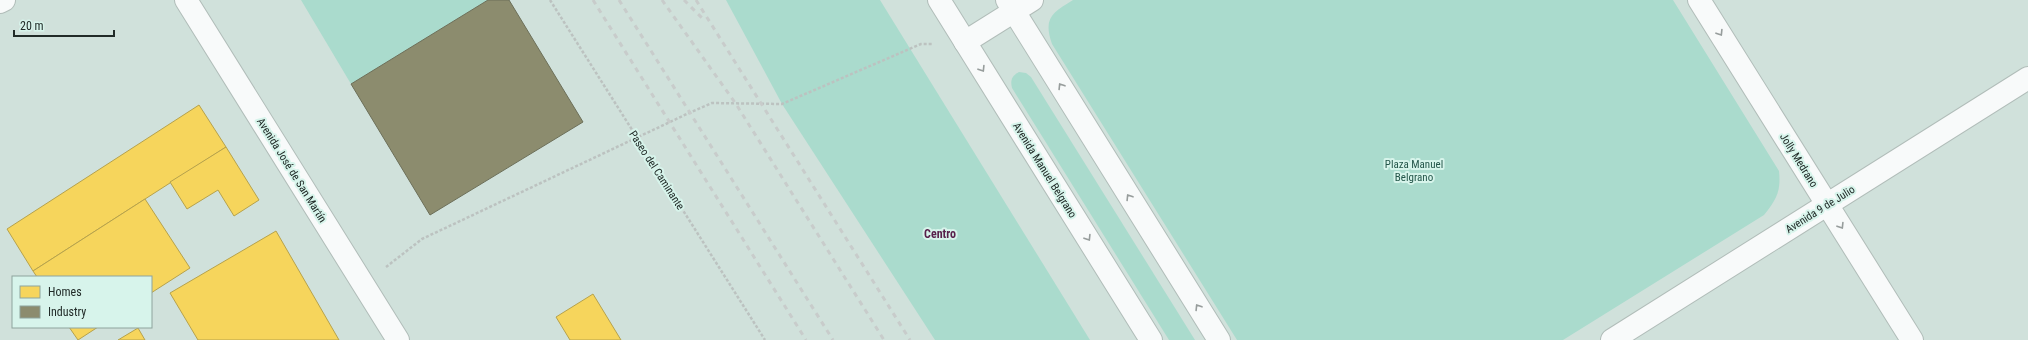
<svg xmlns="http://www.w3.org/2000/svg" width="2028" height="340" font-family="'Roboto Condensed',sans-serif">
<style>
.green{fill:#aadbcd}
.homes{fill:#f6d55c;stroke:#b6a24c}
.industry{fill:#8c8c6e;stroke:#6c6f59}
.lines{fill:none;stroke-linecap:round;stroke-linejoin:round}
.street-casing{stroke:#b1bdb9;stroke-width:24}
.secondary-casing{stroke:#b1bdb9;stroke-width:24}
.primary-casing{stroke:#b1bdb9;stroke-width:24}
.path{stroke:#bcc2c0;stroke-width:2.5;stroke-dasharray:3 2;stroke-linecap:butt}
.street{stroke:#f8fafa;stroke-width:22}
.secondary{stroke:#f8fafa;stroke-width:22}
.primary{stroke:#f8fafa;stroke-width:22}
.rail{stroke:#c8cccb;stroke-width:3;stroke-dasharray:5 5;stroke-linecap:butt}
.oneway{stroke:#979d9c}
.labels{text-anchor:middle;stroke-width:4;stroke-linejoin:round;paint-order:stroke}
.street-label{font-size:11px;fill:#212b28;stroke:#d7f4eb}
.park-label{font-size:11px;fill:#24564a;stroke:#d7f4eb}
.neighbourhood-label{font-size:12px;font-weight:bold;fill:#58204b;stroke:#d7f4eb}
</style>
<rect width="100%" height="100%" fill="#d0e1db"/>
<!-- green -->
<g class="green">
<path d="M301,0h187l-137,84z"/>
<path d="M726,0h154l210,340h-155l-153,-236z"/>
<path d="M1073,0h600l106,171c2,20 -2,28 -15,44l-201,125h-326l-185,-296c-9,-26 0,-31 21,-44z"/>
<path d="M1019,72l7,1 5,4 164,263h-26l-157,-252c-2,-8 0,-12 7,-16z"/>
</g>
<!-- homes -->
<g class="homes">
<path d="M199,105l27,42 -193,124 -26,-42z"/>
<path d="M226,147l33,53 -25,16 -16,-26 -31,19 -17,-27z"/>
<path d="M145,199l45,69 -39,25v-16h-114l-4,-6z"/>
<path d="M276,231l63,109h-141l-28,-47z"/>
<path d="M593,294l28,46h-51l-14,-23z"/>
<path d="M69,327h29l-20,13z"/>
<path d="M138,328l7,12h-27z"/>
</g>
<!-- industry -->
<path class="industry" d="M488,0h21l74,122 -153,93 -79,-131z"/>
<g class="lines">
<!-- street casing -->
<g class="street-casing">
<g id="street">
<path d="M1699,0l213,340"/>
<path d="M0,2l4,-2"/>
<path d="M965,42l67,-42"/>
</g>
</g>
<!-- secondary casing -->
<g class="secondary-casing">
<g id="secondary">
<path d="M939,0l212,340"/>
<path d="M1007,0l212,340"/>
<path d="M1612,340l416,-262"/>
</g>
</g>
<!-- primary casing -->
<g class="primary-casing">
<path id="primary" d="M186,0l212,340"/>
</g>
<!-- path -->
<g class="path">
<path d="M550,0l215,340"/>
<path d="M386,267l36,-28 267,-126 23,-10 70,1 139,-60h12"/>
</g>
<!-- street -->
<use href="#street" class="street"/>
<!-- secondary -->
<use href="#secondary" class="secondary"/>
<!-- primary -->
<use href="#primary" class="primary"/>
<!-- rail -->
<g class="rail">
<path d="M593,0l213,340"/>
<path d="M619,0l214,340"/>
<path d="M662,0l74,104 148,236"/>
<path d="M684,0l19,19"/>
<path d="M696,0l214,340"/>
</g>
</g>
<!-- one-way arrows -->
<defs><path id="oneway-chevron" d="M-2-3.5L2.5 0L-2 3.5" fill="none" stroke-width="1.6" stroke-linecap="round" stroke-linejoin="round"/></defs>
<g class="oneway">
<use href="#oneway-chevron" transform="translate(1720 33) rotate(58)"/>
<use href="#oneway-chevron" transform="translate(982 69) rotate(58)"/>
<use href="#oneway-chevron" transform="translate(1061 86) rotate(-122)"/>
<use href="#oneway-chevron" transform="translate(1129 197) rotate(-122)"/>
<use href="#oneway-chevron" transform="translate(1841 226) rotate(58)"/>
<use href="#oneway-chevron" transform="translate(1088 238) rotate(58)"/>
<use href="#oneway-chevron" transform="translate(1198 307) rotate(-122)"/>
</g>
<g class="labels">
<!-- street labels -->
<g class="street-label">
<text transform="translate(1799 160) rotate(58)" y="4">Jolly Medrano</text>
<text transform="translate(292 170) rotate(58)" y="4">Avenida José de San Martín</text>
<text transform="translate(657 170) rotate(57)" y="4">Paseo del Caminante</text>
<text transform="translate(1045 170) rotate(58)" y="4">Avenida Manuel Belgrano</text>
<text transform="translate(1820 209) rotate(-32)" y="4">Avenida 9 de Julio</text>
</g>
<!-- park labels -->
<g class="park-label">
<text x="1414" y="168">Plaza Manuel<tspan x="1414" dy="13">Belgrano</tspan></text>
</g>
<!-- neighbourhood labels -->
<g class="neighbourhood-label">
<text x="940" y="238">Centro</text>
</g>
</g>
<!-- legend -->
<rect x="12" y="276" width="140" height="52" fill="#d7f4eb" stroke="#8ea49d"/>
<rect x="20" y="286" width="20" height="12" fill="#f6d55c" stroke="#8ea49d"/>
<text x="48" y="296" font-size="12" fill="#212b28">Homes</text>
<rect x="20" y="306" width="20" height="12" fill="#8c8c6e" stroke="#8ea49d"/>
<text x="48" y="316" font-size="12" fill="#212b28">Industry</text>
<!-- scale -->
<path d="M14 30v6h100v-6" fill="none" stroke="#212b28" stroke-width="2"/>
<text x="20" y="30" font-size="12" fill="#212b28" stroke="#d7f4eb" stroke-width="3" paint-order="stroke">20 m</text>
</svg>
